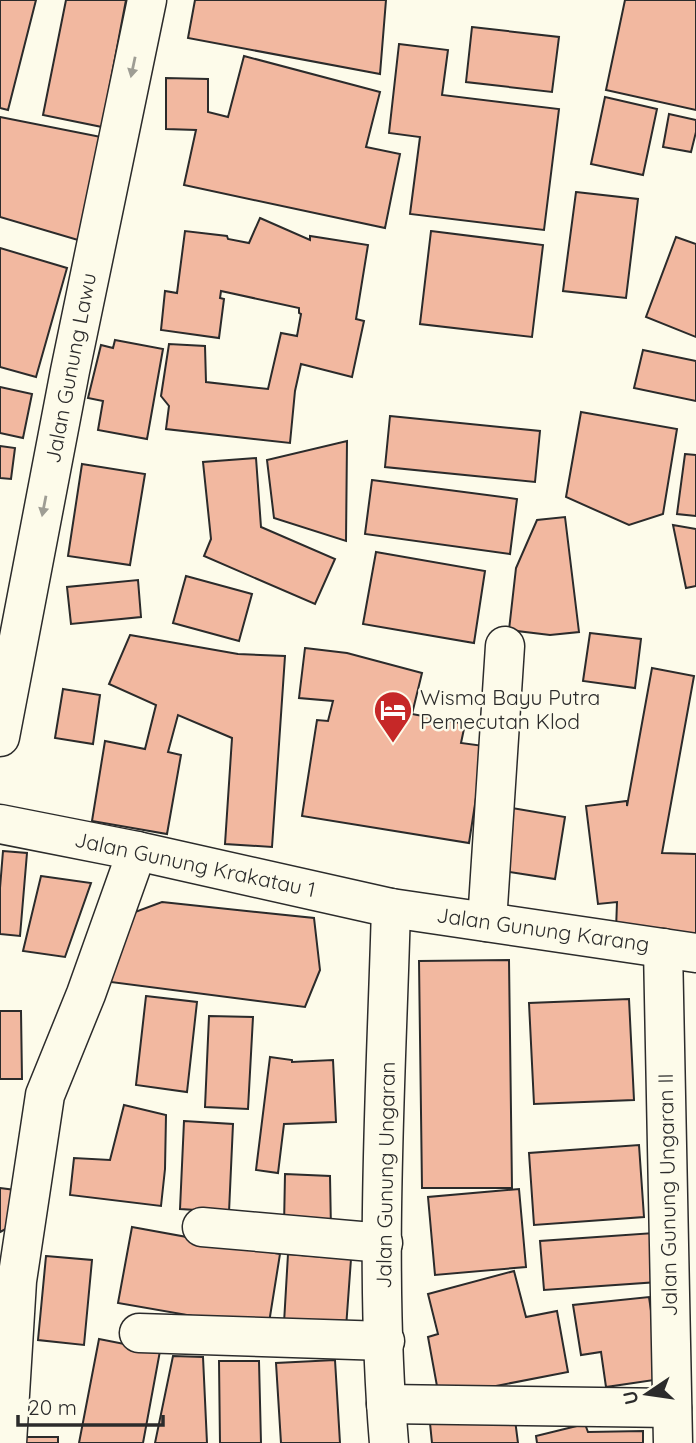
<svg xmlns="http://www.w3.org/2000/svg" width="696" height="1443" font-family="Quicksand,sans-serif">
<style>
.building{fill:#f2b8a0;stroke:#2b2b2b;stroke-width:2}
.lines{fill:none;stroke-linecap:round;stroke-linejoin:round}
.minor-casing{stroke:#2b2b2b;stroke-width:41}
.minor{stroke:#fdfbea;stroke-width:38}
.oneway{fill:#9e9d94}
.labels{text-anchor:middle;stroke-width:5;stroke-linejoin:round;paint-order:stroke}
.street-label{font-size:21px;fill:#2b2b2b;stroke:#fdfbea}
.poi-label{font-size:21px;fill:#2b2b2b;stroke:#fdfbea;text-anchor:start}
</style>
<rect width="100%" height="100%" fill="#fdfbea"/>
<!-- building -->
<g class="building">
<path d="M0,0h36l-28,110 -8,-2z"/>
<path d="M66,0h60l-24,127 -59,-12z"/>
<path d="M195,0h191l-6,74 -192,-36z"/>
<path d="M625,0h71v110l-90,-20z"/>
<path d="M472,27l87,10 -7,55 -86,-10z"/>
<path d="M399,44l49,6 -6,45 117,14 -15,121 -134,-16 10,-77 -31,-4z"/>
<path d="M244,56l136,36 -14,55 34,7 -15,74 -201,-43 12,-55 -30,-1v-51l42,1v33l20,5z"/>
<path d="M605,97l52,12 -14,66 -52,-11z"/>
<path d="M669,114l27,6v12l-5,20 -28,-5z"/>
<path d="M0,117l106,21 -28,102 -78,-23z"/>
<path d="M576,192l62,7 -12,99 -63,-7z"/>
<path d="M260,218l50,22v-4l58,9 -12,74 8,2 -12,56 -51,-13 -6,27 -5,52 -124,-14 3,-23 -8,-10 8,-52 36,2 1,36 62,7 13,-56 16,3 4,-22 -2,-1v-5l-78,-17 -1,7 4,1 -5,39 -58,-8 4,-39 12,2 8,-62 42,5 1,3 21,4z"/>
<path d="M431,231l112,14 -11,92 -112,-13z"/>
<path d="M676,237l20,7v93l-50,-20z"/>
<path d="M0,248l67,20 -31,109 -36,-10z"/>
<path d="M115,340l48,9 -16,90 -49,-9 5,-29 -15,-3 13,-53 12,3z"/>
<path d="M643,350l53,11v40l-62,-13z"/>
<path d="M0,387l32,7 -9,44 -23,-5z"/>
<path d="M581,412l96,17 -14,85 -34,11 -63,-28z"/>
<path d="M390,416l150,15 -5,51 -150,-15z"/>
<path d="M347,441l-1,100 -72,-23 -7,-58z"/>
<path d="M0,446l15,2 -4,31 -11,-1z"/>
<path d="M685,454l11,1v61l-19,-2z"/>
<path d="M256,458l5,69 74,32 -20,45 -111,-48 7,-17 -8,-77z"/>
<path d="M82,464l63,10 -15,91 -62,-9z"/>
<path d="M372,480l145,19 -7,55 -145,-20z"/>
<path d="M565,517l14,115 -29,3 -41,-5 7,-62 21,-48z"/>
<path d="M673,525l23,4v57l-10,2z"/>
<path d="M376,552l109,19 -11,72 -111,-19z"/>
<path d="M186,576l66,18 -13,47 -66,-18z"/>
<path d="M138,580l3,37 -70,7 -4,-37z"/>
<path d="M590,633l51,6 -6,49 -52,-7z"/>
<path d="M130,635l108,19 47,2 -13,191 -47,-3 7,-106 -54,-23 -10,37 13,3 -14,79 -75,-13 13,-80 40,8 11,-44 -47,-21z"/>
<path d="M305,648l42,5 75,20 -10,41 53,10 -4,19 23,3 -15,97 -167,-27 15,-96 11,1 5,-20 -34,-3z"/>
<path d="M652,668l42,8 -32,177 34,1v80l-80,-4 1,-28 -19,2 -12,-98 41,-5v5z"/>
<path d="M63,689l37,6 -7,49 -38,-6z"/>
<path d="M512,808l53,9 -10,62 -52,-8z"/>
<path d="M3,851l24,2 -7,83 -20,-2v-46z"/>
<path d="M41,876l50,7 -26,74 -42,-6z"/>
<path d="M162,902l152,16 6,52 -15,37 -202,-26 32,-69z"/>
<path d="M509,960l3,228h-90l-3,-227z"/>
<path d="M146,996l51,6 -10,90 -51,-7z"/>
<path d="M629,999l5,101 -100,4 -5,-101z"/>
<path d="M0,1011h21l1,68h-22z"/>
<path d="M209,1016l44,1 -5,92 -43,-2z"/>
<path d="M270,1057l22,3v2l41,-2 3,62 -52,2 -6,49 -22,-3z"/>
<path d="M124,1105l42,10 -1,54 -4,37 -91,-11 4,-37 36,2z"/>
<path d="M184,1121l49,3 -4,88 -49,-3z"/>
<path d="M639,1145l5,72 -110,8 -5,-72z"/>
<path d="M285,1174l45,2 1,54 -47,-4z"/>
<path d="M0,1188l15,2 4,32 -19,10z"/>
<path d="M519,1189l7,78 -91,8 -7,-78z"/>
<path d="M132,1227l148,27 -12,75 -150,-26z"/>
<path d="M654,1233l4,49 -114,8 -4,-49z"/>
<path d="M288,1254l63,5 -5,69 -62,-5z"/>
<path d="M46,1256l46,4 -8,85 -46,-5z"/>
<path d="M514,1271l12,46 31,-6 11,61 -129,25 -11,-60 10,-3 -10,-40z"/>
<path d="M649,1297l12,82 -55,8 -5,-35 -20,3 -8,-50z"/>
<path d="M99,1339l61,12 -17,92h-64z"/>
<path d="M173,1356l30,1 4,86h-52z"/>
<path d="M335,1360l5,83h-59l-5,-80z"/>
<path d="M219,1361h40l2,82h-41z"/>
<path d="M514,1412l4,31h-86l-2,-20z"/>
<path d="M585,1424l3,8 55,-1v12h-106l-1,-7z"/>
<rect x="20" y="1437" width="38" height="6"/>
</g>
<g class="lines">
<!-- minor casing -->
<g class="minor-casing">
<g id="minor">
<path d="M0,737l70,-366 77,-371"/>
<path d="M0,824l137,27 254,57 305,45"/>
<path d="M487,922l18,-276"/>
<path d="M663,948l10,495"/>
<path d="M202,1227l181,16"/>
<path d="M139,1333l246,8"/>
<path d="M386,1404l286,4"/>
<path d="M7,1443l10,-162 28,-186 41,-101 51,-143"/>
<path d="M389,1443c-15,-177 -3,-357 2,-535"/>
</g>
</g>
<!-- minor -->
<use href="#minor" class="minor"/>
</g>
<!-- one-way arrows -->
<defs><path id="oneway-solid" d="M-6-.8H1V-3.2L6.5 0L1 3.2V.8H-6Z" transform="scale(1.75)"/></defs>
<g class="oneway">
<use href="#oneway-solid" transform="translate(133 67) rotate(102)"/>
<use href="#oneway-solid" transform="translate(44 506) rotate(101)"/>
</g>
<!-- icons -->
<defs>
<g id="hotel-pin" transform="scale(2.0125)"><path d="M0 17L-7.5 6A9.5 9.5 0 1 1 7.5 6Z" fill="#c62828" stroke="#fdfbea"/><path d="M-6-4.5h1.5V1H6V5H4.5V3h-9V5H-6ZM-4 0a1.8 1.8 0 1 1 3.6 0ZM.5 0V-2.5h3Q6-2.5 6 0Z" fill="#fff"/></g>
</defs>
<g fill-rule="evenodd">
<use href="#hotel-pin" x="393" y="710"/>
</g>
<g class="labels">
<!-- street labels -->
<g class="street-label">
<text transform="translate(71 368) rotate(-79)" y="7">Jalan Gunung Lawu</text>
<text transform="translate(195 865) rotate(12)" y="7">Jalan Gunung Krakatau 1</text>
<text transform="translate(543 930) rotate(8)" y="7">Jalan Gunung Karang</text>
<text transform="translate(386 1175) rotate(-89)" y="7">Jalan Gunung Ungaran</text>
<text transform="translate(668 1195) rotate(-91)" y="7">Jalan Gunung Ungaran II</text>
</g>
<!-- poi labels -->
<g class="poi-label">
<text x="420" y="705">Wisma Bayu Putra<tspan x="420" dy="24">Pemecutan Klod</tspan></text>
</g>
</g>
<!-- north arrow -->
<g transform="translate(647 1394) rotate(257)" stroke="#fdfbea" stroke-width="5" paint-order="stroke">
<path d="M0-5L12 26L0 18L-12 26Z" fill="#2b2b2b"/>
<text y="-10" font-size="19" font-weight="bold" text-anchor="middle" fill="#2b2b2b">U</text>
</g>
<!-- scale -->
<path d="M18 1415v10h145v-10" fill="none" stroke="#2b2b2b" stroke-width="3.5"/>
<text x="28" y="1415" font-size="21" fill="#2b2b2b" stroke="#fdfbea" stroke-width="5" paint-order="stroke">20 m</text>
</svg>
